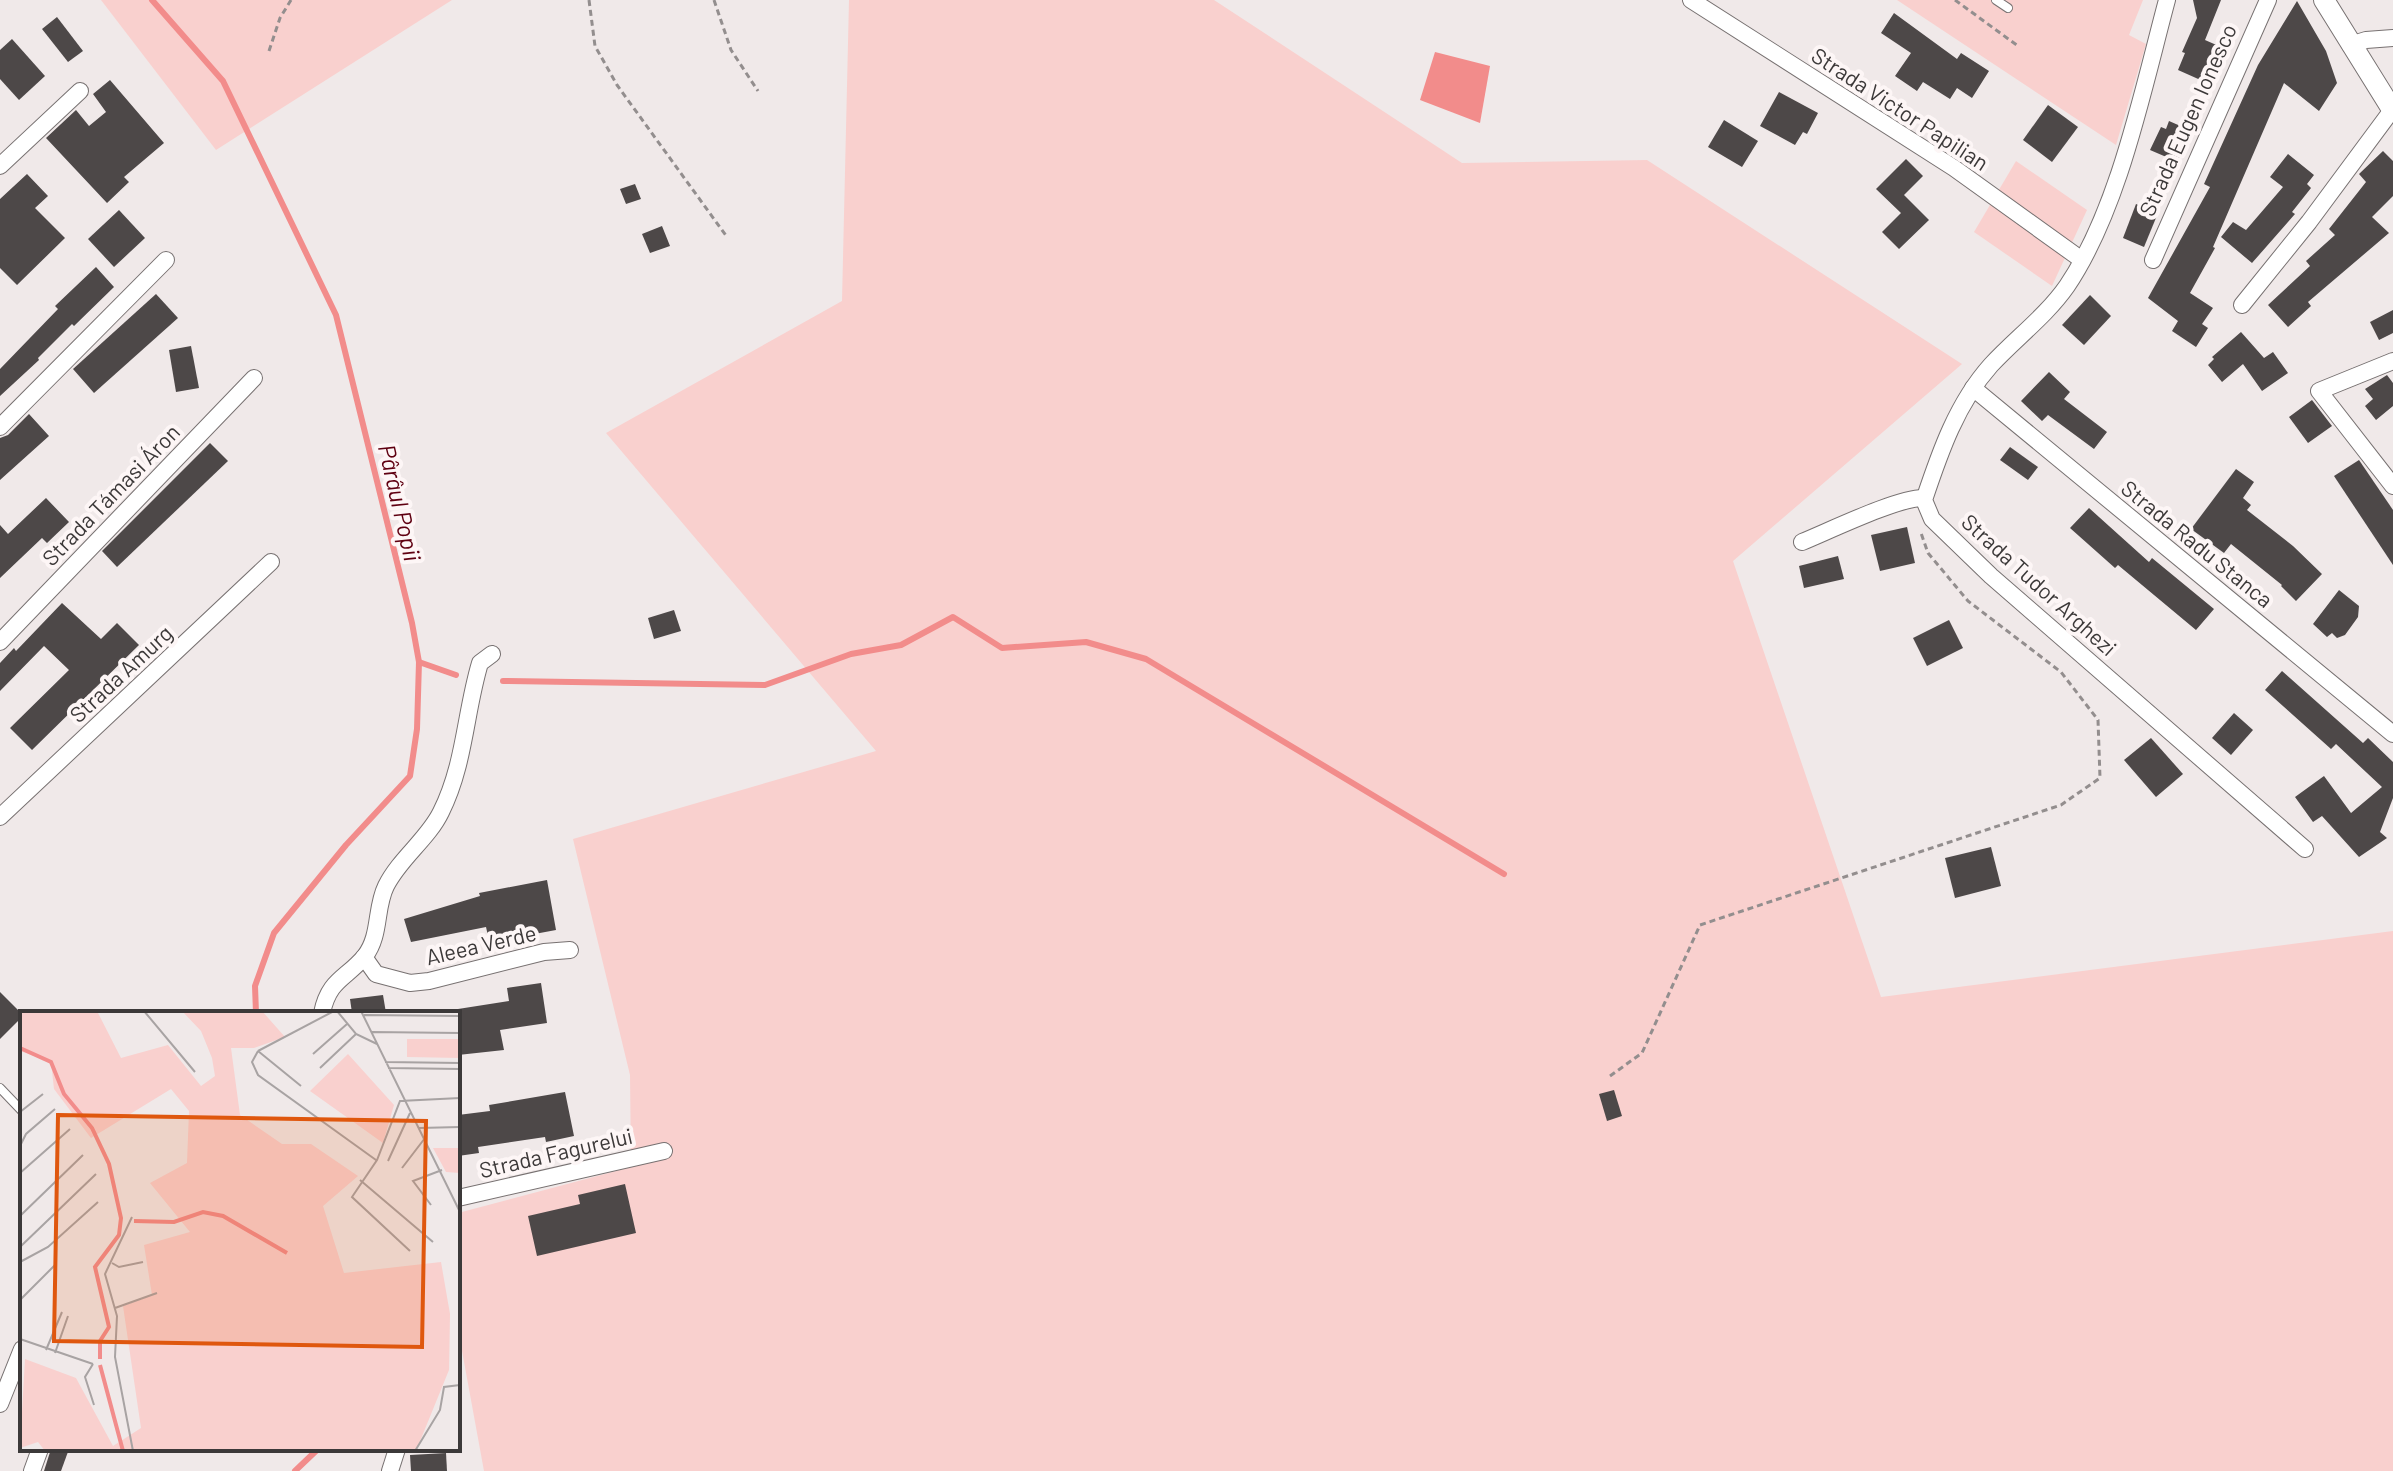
<svg xmlns="http://www.w3.org/2000/svg" width="2393" height="1471" font-family="Barlow,sans-serif">
<style>
.green{fill:#f9d0ce}
.water{fill:#f28c8b}
.lines{fill:none;stroke-linecap:round;stroke-linejoin:round}
.stream{stroke:#f28c8b;stroke-width:6}
.building{fill:#4d4848}
.service-casing{stroke:#777171;stroke-width:10}
.minor-casing{stroke:#777171;stroke-width:18}
.tertiary-casing{stroke:#777171;stroke-width:22}
.path{stroke:#938e8e;stroke-width:3;stroke-dasharray:6 4;stroke-linecap:butt}
.service{stroke:#fff;stroke-width:8}
.minor{stroke:#fff;stroke-width:16}
.tertiary{stroke:#fff;stroke-width:20}
.labels{text-anchor:middle;stroke-width:8;stroke-linejoin:round;paint-order:stroke}
.street-label{font-size:22px;fill:#3c3939;stroke:#fdf6f6}
.water-label{font-size:24px;font-style:italic;fill:#5f0011;stroke:#fdf6f6}
.inset-river{fill:none;stroke:#f28c8b;stroke-width:4}
.inset-road{fill:none;stroke:#a8a3a3;stroke-width:2}
.view{fill:#df570e;fill-opacity:0.15;stroke:#df570e;stroke-width:4}
.inset-edge{fill:none;stroke:#3c3939;stroke-width:4}
</style>
<rect width="100%" height="100%" fill="#f0e9e9"/>
<!-- green -->
<g class="green">
<path d="M101,0h351l-236,150z"/>
<path d="M849,0h365l248,163 185,-3 315,204 -229,197 148,436 512,-66v540h-1909l-26,-142v-116l173,-46 -1,-92 -57,-236 303,-88 -270,-318 236,-132z"/>
<path d="M1897,0h246l-14,35 17,9 -30,101z"/>
<path d="M2016,161l71,49 -35,76 -78,-54z"/>
</g>
<!-- water -->
<path class="water" d="M1435,52l55,14 -10,57 -60,-23z"/>
<g class="lines">
<!-- stream -->
<g class="stream">
<path d="M152,0l71,81 113,234 76,308 7,39 -2,67 -7,47 -64,69 -72,88 -19,53 1,27"/>
<path d="M419,662l37,13"/>
<path d="M503,681l262,4 86,-31 50,-9 52,-28 49,31 84,-6 60,17 358,215"/>
<path d="M295,1471l23,-22"/>
</g>
</g>
<!-- building -->
<g class="building">
<path d="M2193,0h28l-16,40 16,7 -16,35 -27,-12 7,-17 -3,-1 15,-34z"/>
<path d="M2297,1l29,50 11,32 -18,28 -35,-28 -71,164 2,1 -25,45 23,15 -11,16 6,4 -12,19 -24,-16 6,-10 -30,-23 62,-111 -6,-3 54,-119z"/>
<path d="M1894,13l63,46 4,-6 28,18 -17,27 -15,-10 -7,11 -27,-17 -6,9 -22,-15 16,-23 -30,-20z"/>
<path d="M57,17l26,34 -15,11 -26,-33z"/>
<path d="M12,39l33,37 -26,24 -19,-21v-29z"/>
<path d="M110,80l54,63 -40,34 5,5 -22,21 -61,-65 30,-28 13,16 17,-14 -13,-18z"/>
<path d="M1779,92l39,21 -11,21 -4,-2 -8,13 -35,-19z"/>
<path d="M2048,105l30,22 -26,35 -29,-22z"/>
<path d="M1724,120l34,21 -16,26 -34,-20z"/>
<path d="M2169,121l23,10 -14,31 -28,-12 11,-23 5,2z"/>
<path d="M2383,151l10,10v35l-21,21 17,16 -81,69 3,4 -23,21 -20,-22 42,-39 -4,-5 29,-26 -6,-6 37,-47 -7,-8z"/>
<path d="M2288,154l26,21 -7,9 4,4 -19,24 3,2 -43,49 -31,-26 12,-15 13,8 37,-43 -13,-10z"/>
<path d="M1906,159l17,17 -19,19 25,25 -30,29 -17,-17 19,-19 -25,-24z"/>
<path d="M27,174l21,22 -13,12 30,30 -48,47 -17,-17v-69z"/>
<path d="M635,184l6,15 -15,5 -6,-15z"/>
<path d="M2136,204l22,9 -14,34 -21,-9z"/>
<path d="M119,210l26,28 -31,29 -26,-28z"/>
<path d="M662,226l8,20 -20,7 -8,-19z"/>
<path d="M96,267l18,20 -40,39 -2,-2 -34,34 1,2 -39,36v-27l58,-60 -3,-3z"/>
<path d="M156,294l22,24 -84,75 -21,-24z"/>
<path d="M2090,295l21,21 -27,29 -22,-20z"/>
<path d="M2393,310v23l-14,7 -9,-18z"/>
<path d="M2241,332l23,26 9,-6 15,21 -26,18 -19,-27 -21,18 -14,-17 6,-6 -2,-2z"/>
<path d="M191,346l8,42 -23,4 -7,-42z"/>
<path d="M2049,372l21,20 -6,7 43,33 -13,17 -46,-34 -6,6 -21,-20z"/>
<path d="M2387,375l6,8v23l-17,14 -11,-14 8,-7 -8,-10z"/>
<path d="M2312,400l20,26 -24,17 -19,-26z"/>
<path d="M29,414l20,22 -49,44v-42l8,-3z"/>
<path d="M210,443l18,18 -111,106 -15,-16z"/>
<path d="M2010,447l28,20 -10,13 -28,-20z"/>
<path d="M2359,460l34,50v55l-59,-89z"/>
<path d="M2236,469l18,13 -11,16 8,7 -4,5 46,36 29,28 -26,27 -15,-15 1,-1 -51,-41 -7,9 -33,-24z"/>
<path d="M46,498l23,24 -22,21 -5,-5 -42,40v-53l8,9z"/>
<path d="M2089,508l60,54 3,-4 62,51 -18,21 -78,-65 -3,3 -45,-40z"/>
<path d="M1907,527l8,36 -35,8 -9,-36z"/>
<path d="M1838,556l6,23 -40,9 -5,-22z"/>
<path d="M2339,590l20,16 -1,11 -13,18 -8,3 -5,-5 -5,4 -14,-13z"/>
<path d="M62,603l39,36 16,-16 22,22 -107,105 -22,-22 59,-58 -25,-24 -44,45v-28l14,-15 2,3z"/>
<path d="M674,610l7,21 -27,8 -6,-21z"/>
<path d="M1949,620l14,28 -36,18 -14,-28z"/>
<path d="M2282,671l81,72 5,-5 25,24v36l-13,34 7,6 -28,19 -37,-41 -9,6 -18,-25 29,-21 27,37 31,-26 -46,-43 -5,5 -66,-59z"/>
<path d="M2234,713l19,17 -22,25 -19,-17z"/>
<path d="M2151,738l32,36 -27,23 -32,-37z"/>
<path d="M1991,847l10,39 -46,12 -10,-40z"/>
<path d="M547,880l9,50 -43,8 1,2 -24,5 -4,-18 -75,15 -7,-23 76,-23 -1,-3z"/>
<path d="M541,983l6,40 -47,7 4,20 -46,5v-46l51,-8 -2,-13z"/>
<path d="M0,992l22,22v3l-22,22z"/>
<path d="M383,995l3,18h-34l-2,-14z"/>
<path d="M1614,1090l8,26 -15,5 -8,-27z"/>
<path d="M565,1092l9,44 -28,6 -1,-5 -67,10 1,6 -21,3v-41l32,-4 -1,-6z"/>
<path d="M625,1184l11,49 -99,23 -9,-40 52,-12 -2,-9z"/>
<path d="M51,1449h18l-8,22h-17z"/>
<path d="M446,1453l1,18h-36l-1,-16z"/>
</g>
<g class="lines">
<!-- service casing -->
<g class="service-casing">
<g id="service">
<path d="M1996,0l12,8"/>
<path d="M0,1088l22,23"/>
</g>
</g>
<!-- minor casing -->
<g class="minor-casing">
<g id="minor">
<path d="M1691,0l263,168 128,92"/>
<path d="M2167,0c-24,89 -48,209 -100,286 -21,30 -51,52 -76,79 -34,38 -51,87 -67,135l8,19 59,57 314,273"/>
<path d="M2350,45l16,-5 27,-2"/>
<path d="M0,166l80,-75"/>
<path d="M2153,260l115,-260"/>
<path d="M2242,305l67,-83 83,-112"/>
<path d="M2393,361l-74,30 74,95"/>
<path d="M1973,388l420,346"/>
<path d="M0,427l166,-167"/>
<path d="M1802,542c27,-11 97,-45 122,-44"/>
<path d="M0,642l254,-264"/>
<path d="M0,817l271,-255"/>
<path d="M364,957l12,17 34,9 19,-2 115,-29 26,-2"/>
<path d="M322,1013c7,-34 24,-34 43,-57 16,-21 10,-48 21,-70 14,-28 42,-47 55,-74 24,-48 24,-99 39,-149l12,-9"/>
<path d="M458,1198l206,-47"/>
<path d="M0,1404l22,-55"/>
<path d="M32,1471l8,-22"/>
<path d="M390,1471l7,-22"/>
</g>
</g>
<!-- tertiary casing -->
<g class="tertiary-casing">
<path id="tertiary" d="M2324,0l69,111"/>
</g>
<!-- path -->
<g class="path">
<path d="M589,0l6,46 22,39 110,152"/>
<path d="M714,0l17,50 27,41"/>
<path d="M1955,0l63,46"/>
<path d="M269,51l11,-33 11,-18"/>
<path d="M1610,1076l32,-23 58,-128 361,-120 39,-27 -2,-58 -37,-48 -93,-71 -40,-48 -7,-20"/>
</g>
<!-- service -->
<use href="#service" class="service"/>
<!-- minor -->
<use href="#minor" class="minor"/>
<!-- tertiary -->
<use href="#tertiary" class="tertiary"/>
</g>
<g class="labels">
<!-- street labels -->
<g class="street-label">
<text transform="translate(1900 109) rotate(33)" y="8">Strada Victor Papilian</text>
<text transform="translate(2188 120) rotate(-66)" y="8">Strada Eugen Ionesco</text>
<text transform="translate(111 495) rotate(-46)" y="8">Strada Támasi Áron</text>
<text transform="translate(2197 544) rotate(39)" y="8">Strada Radu Stanca</text>
<text transform="translate(2039 585) rotate(42)" y="8">Strada Tudor Arghezi</text>
<text transform="translate(121 674) rotate(-43)" y="8">Strada Amurg</text>
<text transform="translate(481 945) rotate(-13)" y="8">Aleea Verde</text>
<text transform="translate(556 1153) rotate(-13)" y="8">Strada Fagurelui</text>
</g>
<!-- water labels -->
<g class="water-label">
<text transform="translate(399 503) rotate(77)" y="8">Pârâul Popii</text>
</g>
</g>
<!-- overview -->
<g transform="translate(20 1011)">
<rect width="440" height="440" fill="#f0e9e9"/>
<path d="M0,0h77l24,47 47,-13 33,41 14,-10 -3,-18 -11,-27 -19,-20h80l23,26 -31,11h-23l9,67 42,29h29l47,32 -35,30 21,67 97,-11 9,52 -1,56 -33,81h-371l-7,-9 -18,6 5,-89 51,19 37,68 28,-18 -18,-122 29,-11 -8,-50 46,-13 -40,-49 37,-20 2,-52 -18,-22 -80,49 -37,-49 -3,-27 -31,-11zM387,28h53v19l-53,-1zM328,43l46,51 -11,38 -73,-52zM413,137h27v25l-14,-1z" fill="#f9d0ce"/>
<path class="inset-river" d="M0,37l31,14 13,32 28,34 17,36 12,54 -2,17 -24,32 14,60 -9,14v18M114,210l40,1 29,-10 20,4 64,37M80,354l23,86"/>
<path class="inset-road" d="M124,0l51,61M317,0l19,23 21,10M341,0l99,201M344,4l96,1M352,21l88,1M238,40l-6,11 6,13 118,85M238,40l76,-40M238,40l43,35M293,43l34,-30M365,51l75,1M300,57l36,-34M368,57l72,1M0,101l23,-18M399,117l41,-1M0,135l6,-12 29,-25M368,150l22,-48M382,157l23,-30M0,162l50,-44M340,169l73,62M411,194l-18,-24 29,-11M0,205l63,-61M112,206l-27,57 12,42 -2,41 18,94M0,236l76,-73M390,240l-58,-54 25,-37 23,-59 60,-3M0,251l28,-15 50,-45M92,252l7,4 24,-5M0,289l35,-35M95,297l42,-15M0,328l73,25M26,339l16,-38M35,342l13,-37M73,353l-8,13 9,28M395,440l25,-41 4,-23 16,-2"/>
<path class="view" d="M38,104l368,6 -4,226 -368,-6z"/>
<rect width="440" height="440" class="inset-edge"/>
</g>
</svg>
